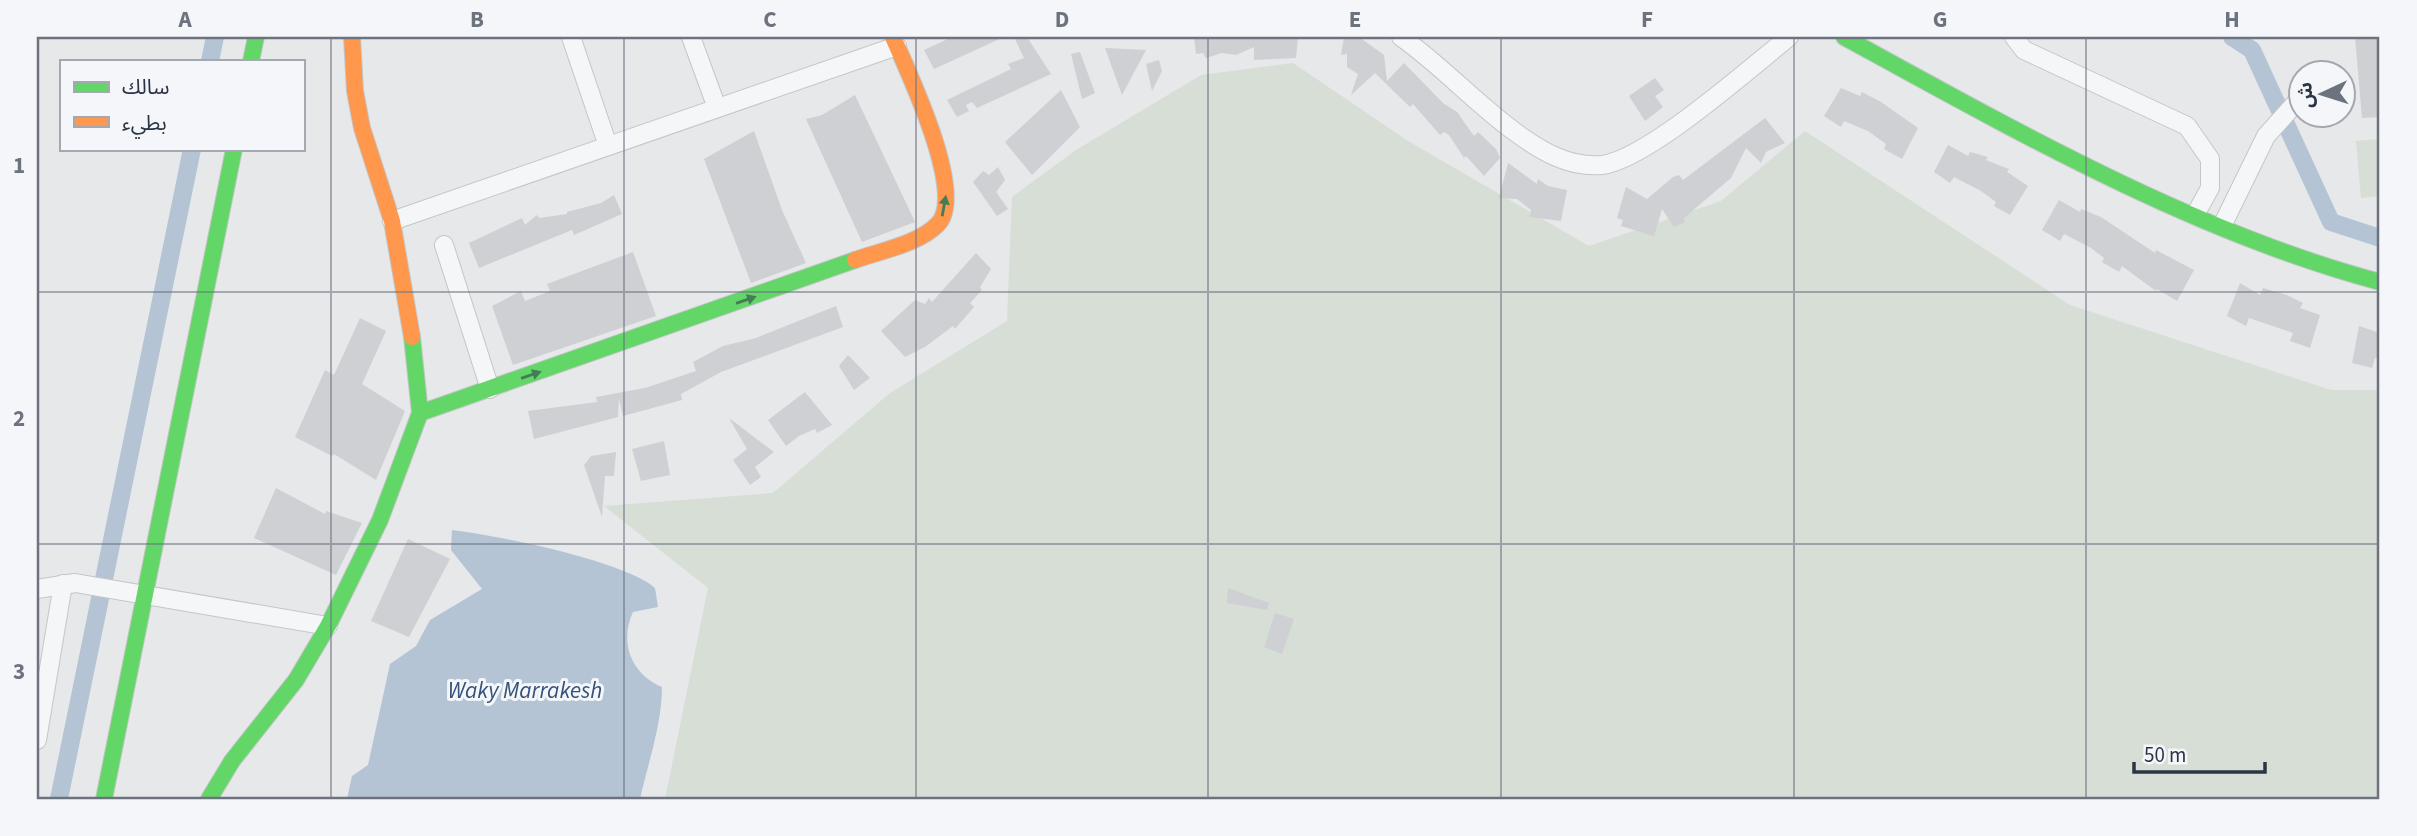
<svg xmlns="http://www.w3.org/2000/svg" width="2417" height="836" font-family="'Source Sans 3','Noto Sans Arabic',sans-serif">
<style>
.green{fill:#d6ded6}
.water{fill:#b4c4d5}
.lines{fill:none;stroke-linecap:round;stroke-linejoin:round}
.canal{stroke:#b4c4d5;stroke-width:18}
.building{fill:#ced0d3}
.street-casing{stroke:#c4c6c8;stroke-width:20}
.fast-casing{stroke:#c4c6c8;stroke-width:18}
.slow-casing{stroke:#c4c6c8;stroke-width:18}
.street{stroke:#f5f6f7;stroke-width:18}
.fast{stroke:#63d668;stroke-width:16}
.slow{stroke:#ff974d;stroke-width:16}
.oneway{fill:#447d55}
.grid{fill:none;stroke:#6c737f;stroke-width:2;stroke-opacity:0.55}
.labels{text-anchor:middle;stroke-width:6;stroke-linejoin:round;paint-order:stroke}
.water-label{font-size:23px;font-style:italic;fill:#34527a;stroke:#f4f6f9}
.neatline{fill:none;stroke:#6c737f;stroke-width:2.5}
.grid-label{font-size:23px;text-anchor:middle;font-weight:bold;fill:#6c737f}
</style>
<rect width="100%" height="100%" fill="#e6e8ea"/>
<!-- green -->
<g class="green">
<path d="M1293,63l115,78 181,105 132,-45 84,-70 265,174 261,85h49v409h-1715l43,-211 -104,-82 169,-13 117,-100 117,-72 5,-124 64,-47 125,-75z"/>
<path d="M2380,139v57l-19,2 -5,-57z"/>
</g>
<!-- water -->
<path class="water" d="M452,530c44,5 172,31 203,58l3,19 -25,5c-14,30 -2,62 29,75 0,37 -14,76 -22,112h-293l5,-23 16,-11 22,-101 26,-18 14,-26 52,-31 -31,-39z"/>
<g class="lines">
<!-- canal -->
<g class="canal">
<path d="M2232,37l20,13 79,172 49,16"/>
<path d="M210,61l5,-24"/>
<path d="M59,799l133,-650"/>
</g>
</g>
<!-- building -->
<g class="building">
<path d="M952,37h52l-70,32 -10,-19z"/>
<path d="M1014,37h13l24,37 -74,34 -5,-6 -6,3 3,6 -12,6 -10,-17 64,-31 -3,-5 16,-6z"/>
<path d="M1194,37h104l-2,21 -42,2v-13l-18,8 -14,-2 -16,5 -3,-5 -7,1z"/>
<path d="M1344,37h15l25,18 3,26 17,-18 39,40 14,9 17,24 4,-4 18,17 4,9 -16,18 -18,-20 -2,2 -15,-23 -5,-3 -4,3 -27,-31 -3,3 -35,-34 -24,22 7,-21 -11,-7v-13l-6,1z"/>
<path d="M2355,37h25v80l-18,1z"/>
<path d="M1105,48l41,2 -24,45z"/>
<path d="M1080,52l15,41 -13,6 -11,-45z"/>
<path d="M1159,60l3,11 -10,20 -6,-27z"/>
<path d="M1655,78l9,12 -9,6 8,11 -18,14 -16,-25z"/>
<path d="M1841,88l19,8 2,-4 19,10 37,26 -16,31 -18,-10 2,-5 -18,-13 -24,-10 -3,6 -17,-11z"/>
<path d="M1061,90l19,37 -48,48 -27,-33z"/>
<path d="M855,95l60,127 -53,20 -56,-123 16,-4z"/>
<path d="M1765,118l20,25 -19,9 -5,11 -15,-15 -15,30 -47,40 1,4 -11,5 -12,-18 -8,27 -33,-10 2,-6 -6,-2 9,-31 21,12 26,-22 6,-2 4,5z"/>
<path d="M754,131l28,79 24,53 -55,20 -47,-124z"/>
<path d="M1948,145l20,11 2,-4 18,5 -2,3 23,9 -2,3 21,14 -18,29 -16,-9 2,-4 -15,-11 -27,-14 -4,6 -16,-11z"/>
<path d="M1508,163l29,21 1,-5 10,7 19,4 -6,31 -31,-4 1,-7 -14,-11 -18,-1z"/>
<path d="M998,167l7,13 -9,12 12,17 -11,7 -24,-34 10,-11 6,4z"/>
<path d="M614,195l8,19 -48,21 -2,-5 -93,38 -10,-25 53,-25 3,7 12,-10 2,3 28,-4v-2l34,-9z"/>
<path d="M2059,200l21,12 1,-3 20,8 54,36 1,-3 38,20 -17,31 -20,-12 -1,2 -34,-25 -3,6 -17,-10 2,-4 -13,-10 -27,-14 -4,7 -18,-11z"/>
<path d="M633,252l23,64 -143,49 -21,-59 29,-15 4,10 25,-10 -3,-7z"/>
<path d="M976,253l15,16 -11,18 2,3 -12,13 4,4 -19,22 -2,-3 -28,21 -20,10 -24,-26 34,-31 10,4 4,-6 3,4z"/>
<path d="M2240,283l20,12 3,-7 24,7 16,8 -3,5 20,7 -10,33 -20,-7 3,-8 -44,-15 -3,8 -19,-10z"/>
<path d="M836,306l7,21 -122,45 -40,22 1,6 -59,16 -4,-17 -1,18 -84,22 -6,-28 69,-9 -1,-5 49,-9 51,-17 -3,-9 30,-16 33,-8z"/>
<path d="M360,318l26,13 -24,53 43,27 -29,69 -42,-26 -2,2 -37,-19 30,-67 9,5z"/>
<path d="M2359,326l21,7v26l-5,-1 -3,10 -20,-5z"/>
<path d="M848,355l22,23 -16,12 -15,-24z"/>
<path d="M805,392l27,33 -15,8 -2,-4 -16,7 -13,10 -18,-26z"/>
<path d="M729,418l45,34 -19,15 6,10 -11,8 -17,-25 14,-11z"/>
<path d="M664,441l6,34 -29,6 -9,-32z"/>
<path d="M616,452l-2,24h-9l-3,41 -18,-52 7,-9z"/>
<path d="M276,488l49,26 1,-3 36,12 -26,52 -82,-37z"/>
<path d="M408,539l42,20 -41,78 -38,-16z"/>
<path d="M1228,588l41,15 -2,7 -40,-7z"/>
<path d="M1275,613l19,6 -12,35 -18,-7z"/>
</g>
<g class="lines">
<!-- street casing -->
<g class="street-casing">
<g id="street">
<path d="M571,37l37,109"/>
<path d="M691,37l26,71"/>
<path d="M1401,37c40,28 74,66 114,95 26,19 54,36 87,33 46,-6 148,-97 187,-128"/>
<path d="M2014,37l10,13 163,76 23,33v29l-15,27"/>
<path d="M392,221l505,-175"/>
<path d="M2222,226l44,-90 36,-40"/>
<path d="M444,245l46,144"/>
<path d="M37,589l38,-6 253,43"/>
<path d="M37,740l26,-156"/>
</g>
</g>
<!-- fast casing -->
<g class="fast-casing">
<g id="fast">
<path d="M1844,37c168,92 351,196 536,245"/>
<path d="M251,61l5,-24"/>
<path d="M420,413l435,-153"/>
<path d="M104,799l130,-650"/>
<path d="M209,799l23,-38 64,-81 32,-54 52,-106 40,-107 -8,-76"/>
</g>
</g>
<!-- slow casing -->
<g class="slow-casing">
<g id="slow">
<path d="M352,37l3,54 7,37 30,93 20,116"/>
<path d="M855,260c25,-9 64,-16 83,-36 29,-30 -30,-152 -45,-187"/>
</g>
</g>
<!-- street -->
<use href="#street" class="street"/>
<!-- fast -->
<use href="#fast" class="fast"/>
<!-- slow -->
<use href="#slow" class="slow"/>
</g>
<!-- one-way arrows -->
<defs><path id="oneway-solid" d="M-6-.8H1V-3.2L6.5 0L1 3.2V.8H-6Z" transform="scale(1.75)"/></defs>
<g class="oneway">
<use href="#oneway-solid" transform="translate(944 206) rotate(-80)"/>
<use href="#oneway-solid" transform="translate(746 300) rotate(-19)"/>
<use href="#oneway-solid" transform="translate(531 375) rotate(-19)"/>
</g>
<!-- grid -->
<path class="grid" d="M331,37v762M624,37v762M916,37v762M1208,37v762M1501,37v762M1794,37v762M2086,37v762M37,292h2343M37,544h2343"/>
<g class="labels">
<!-- water labels -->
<g class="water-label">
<text x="525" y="698">Waky Marrakesh</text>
</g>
</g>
<!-- border -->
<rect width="2417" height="836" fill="none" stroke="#f4f6f9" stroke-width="77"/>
<!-- legend -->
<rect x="60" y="60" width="245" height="91" fill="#f4f6f9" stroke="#a4a8b1" stroke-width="2"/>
<rect x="74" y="82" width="35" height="10" fill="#63d668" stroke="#a4a8b1" stroke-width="2"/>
<text x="122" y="94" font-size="21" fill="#2b3445">سالك</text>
<rect x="74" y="117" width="35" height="10" fill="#ff974d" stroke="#a4a8b1" stroke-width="2"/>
<text x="122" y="130" font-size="21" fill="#2b3445">بطيء</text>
<!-- north arrow -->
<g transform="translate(2322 94) rotate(266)"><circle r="33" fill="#f4f6f9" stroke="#a4a8b1" stroke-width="2"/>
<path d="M0-5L12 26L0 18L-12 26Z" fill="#6c737f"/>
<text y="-10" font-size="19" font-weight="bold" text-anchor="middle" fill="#2b3445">ش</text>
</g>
<!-- scale -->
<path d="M2134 762v10h131v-10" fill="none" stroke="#2b3445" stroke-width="3.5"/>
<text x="2144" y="762" font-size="21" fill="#2b3445" stroke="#f4f6f9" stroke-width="5" paint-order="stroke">50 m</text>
<rect x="38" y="38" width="2340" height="760" class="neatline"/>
<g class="grid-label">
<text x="185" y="27">A</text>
<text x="477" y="27">B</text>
<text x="770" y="27">C</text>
<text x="1062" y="27">D</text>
<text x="1355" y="27">E</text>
<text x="1647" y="27">F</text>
<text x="1940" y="27">G</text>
<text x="2232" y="27">H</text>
<text x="19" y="173">1</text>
<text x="19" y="426">2</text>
<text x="19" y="679">3</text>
</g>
</svg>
